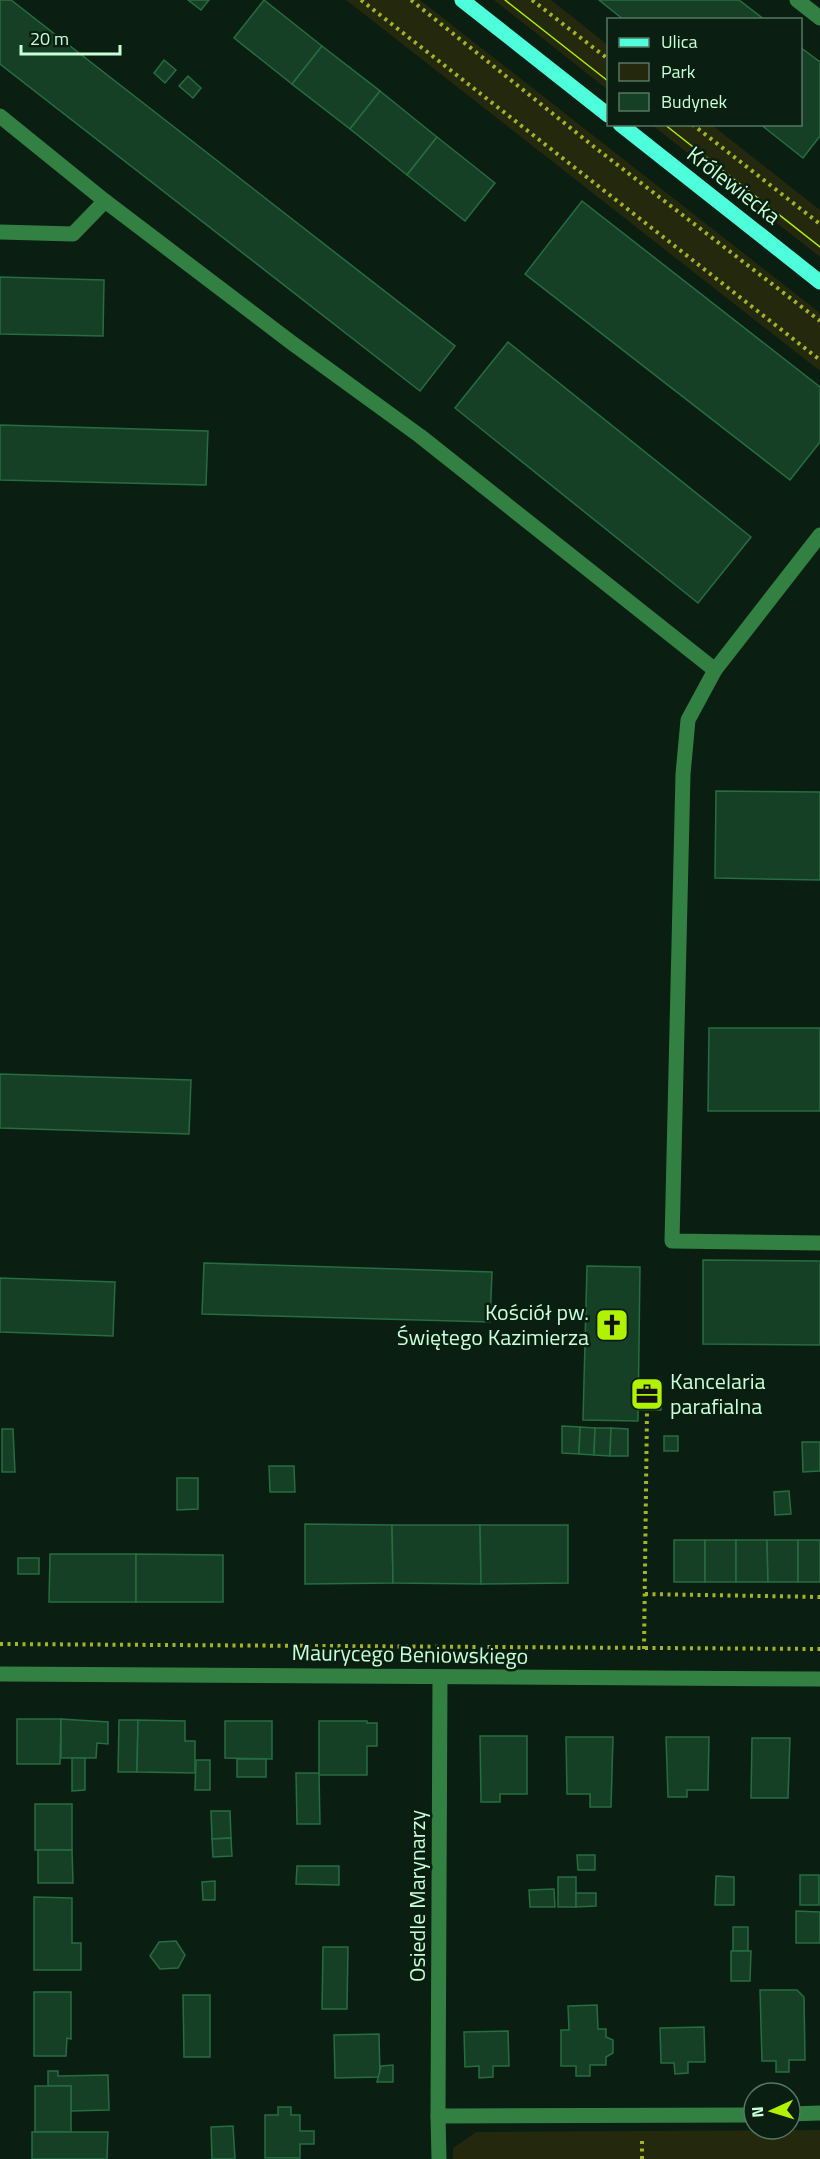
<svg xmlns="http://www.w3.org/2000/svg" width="820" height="2159" font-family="'Titillium Web',sans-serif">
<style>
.green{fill:#24280d}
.building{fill:#164025;stroke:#266d40;stroke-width:1.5}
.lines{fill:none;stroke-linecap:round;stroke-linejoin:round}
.path{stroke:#a5b426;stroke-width:4;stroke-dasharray:3 4.5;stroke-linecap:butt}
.minor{stroke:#338043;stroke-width:15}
.major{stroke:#4effdb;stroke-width:15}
.tram{stroke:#b1f200;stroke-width:1.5}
.labels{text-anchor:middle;stroke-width:5;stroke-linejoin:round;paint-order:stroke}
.street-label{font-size:22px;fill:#c7ffd7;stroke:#0a1e11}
.poi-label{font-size:22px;fill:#c7ffd7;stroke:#0a1e11;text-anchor:end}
</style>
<rect width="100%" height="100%" fill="#0a1e11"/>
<!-- green -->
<g class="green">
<path d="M346,0h74l400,313v58z"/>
<path d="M494,0h57l57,45v45z"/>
<path d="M652,125h60l108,85v47z"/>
<path d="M820,2130v29h-367v-11l23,-16z"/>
</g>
<!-- building -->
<g class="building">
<path d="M0,0h11l444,346 -35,45 -420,-327z"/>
<path d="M188,0h21l-8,10z"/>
<path d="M264,0l58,46 -30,38 -58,-46z"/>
<path d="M599,0h140l26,20h-141z"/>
<path d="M322,46l58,45 -30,38 -58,-45z"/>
<path d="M800,47l20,15v74l-17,22 -43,-34h40z"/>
<path d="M164,60l12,10 -11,13 -11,-10z"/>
<path d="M188,76l13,12 -8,10 -14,-12z"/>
<path d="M380,91l57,46 -30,38 -57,-46z"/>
<path d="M437,137l58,46 -30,38 -58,-46z"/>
<path d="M582,201l238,186v55l-30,38 -265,-206z"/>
<path d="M0,277l104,3 -1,56 -103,-2z"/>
<path d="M508,342l243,195 -53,66 -243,-195z"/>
<path d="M0,425l208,6 -2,54 -206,-5z"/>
<path d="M716,791l104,1v88l-105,-2z"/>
<path d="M709,1028h111v83h-112z"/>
<path d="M0,1074l191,6 -2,54 -189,-6z"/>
<path d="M703,1260l117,1v84l-117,-1z"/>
<path d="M204,1263l288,9 -2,50 -288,-8z"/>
<path d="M587,1266l53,1 -2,154 -55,-1z"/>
<path d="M0,1278l115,4 -2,54 -113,-4z"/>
<path d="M638,1382l24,1 -1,27h-23z"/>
<path d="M562,1426l18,1 -1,27 -17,-1z"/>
<path d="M580,1427l15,1 -1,27 -15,-1z"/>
<path d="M595,1428h16l-1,28 -16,-1z"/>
<path d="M611,1428l17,1v27h-18z"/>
<path d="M2,1429h11l2,43h-13z"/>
<rect x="664" y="1436" width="14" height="15"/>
<path d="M802,1442h18v29l-17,1z"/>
<path d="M269,1466h25l1,26h-25z"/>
<path d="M177,1478h21v31l-21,1z"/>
<path d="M789,1491l2,23 -16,1 -1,-23z"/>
<path d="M305,1524l87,1 1,58 -88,1z"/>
<path d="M392,1525h88l1,59 -88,-1z"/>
<path d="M480,1525h88v58l-87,1z"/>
<rect x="674" y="1540" width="31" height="42"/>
<rect x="705" y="1540" width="31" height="42"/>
<path d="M736,1540h31l1,42h-32z"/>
<path d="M767,1540h31v42h-30z"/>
<rect x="798" y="1540" width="22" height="42"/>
<path d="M50,1554h86v48h-87z"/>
<path d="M136,1554l87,1v47h-87z"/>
<rect x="18" y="1558" width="21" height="16"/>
<path d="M17,1719h44l-1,45h-43z"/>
<path d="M61,1719l47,3v22l-11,-1 -1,15h-35z"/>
<path d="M119,1720h19l-1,52h-19z"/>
<path d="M138,1720l47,1v20h10v32l-58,-1z"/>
<path d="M225,1721h47v38l-47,-1z"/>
<path d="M319,1721h48v2h10v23h-10v29h-48z"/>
<path d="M480,1736h47v58h-27v8h-19z"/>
<path d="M566,1737h47l-2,70h-21v-13h-23z"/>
<path d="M666,1737h43l-1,53h-21v7h-19z"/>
<path d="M752,1738h38l-2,60h-37z"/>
<path d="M72,1758h13v32l-13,1z"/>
<rect x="237" y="1759" width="29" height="18"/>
<path d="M196,1760h14v30h-15z"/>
<path d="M296,1773h23l1,51h-23z"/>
<rect x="35" y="1804" width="37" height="46"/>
<path d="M211,1811h19l1,27 -19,1z"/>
<path d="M231,1838l1,18 -19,1 -1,-18z"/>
<path d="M38,1850h34l1,33h-35z"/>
<path d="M577,1855h18v15h-17z"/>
<path d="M297,1866h42v19l-43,-1z"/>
<rect x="800" y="1875" width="19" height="30"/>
<path d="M716,1876l18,1v28h-19z"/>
<rect x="558" y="1877" width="18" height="30"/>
<path d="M215,1881v19h-12l-1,-18z"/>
<path d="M554,1889l1,18h-25l-1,-17z"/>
<path d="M576,1893h20v13l-20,1z"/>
<path d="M34,1897l38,1v45h9v27h-47z"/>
<path d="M796,1911l24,1v31h-24z"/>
<rect x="733" y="1927" width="15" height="24"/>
<path d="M176,1941l9,14 -7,13 -18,1 -10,-13 9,-14z"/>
<path d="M323,1947h25l-1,62h-25z"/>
<path d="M731,1951h20l-1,30h-19z"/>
<path d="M760,1990h37l7,7 1,63h-16v12h-13v-11h-14z"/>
<path d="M34,1992h37v47l-4,-1 -1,18h-32z"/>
<path d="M183,1995h27v62h-26z"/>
<path d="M597,2005l1,24h8v8l7,3v13l-7,4v8h-16v11h-14v-10h-15v-36h8l-1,-24z"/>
<path d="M704,2027l1,35h-17v11l-13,1 -1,-11h-13l-1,-35z"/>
<path d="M508,2031l1,35h-16v11l-14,1v-12l-14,1 -1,-35z"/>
<path d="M379,2034l1,43 -45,1 -1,-43z"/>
<path d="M393,2065v17h-16l4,-16z"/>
<path d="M48,2071h10v5l50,-1 1,35 -38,1v-25h-23z"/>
<rect x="35" y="2086" width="36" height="46"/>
<path d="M278,2107h13v8h9v16h14v13h-14v14h-35v-43h13z"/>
<path d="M233,2126l2,33h-23l-1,-32z"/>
<path d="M32,2132h76l-1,27h-75z"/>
</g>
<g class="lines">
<!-- path -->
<g class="path">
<path d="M361,0l459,360"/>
<path d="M411,0l182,146 227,175"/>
<path d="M532,0l76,59"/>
<path d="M692,124l128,100"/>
<path d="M645,1594l175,3"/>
<path d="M0,1644l820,5"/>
<path d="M644,1649l3,-239"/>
<path d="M642,2159v-20"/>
</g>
<!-- minor -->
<g class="minor">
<path d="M797,0l23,18"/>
<path d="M0,116l105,85 187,142 128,93 295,234 105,-135"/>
<path d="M0,232l73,2 32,-33"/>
<path d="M715,670l-27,50 -5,54 -11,467 148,2"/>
<path d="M0,1674l820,5"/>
<path d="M790,2114l30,-1"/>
<path d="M438,2116l2,-439"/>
<path d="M439,2159l-1,-43 316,-1"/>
</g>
<!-- major -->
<g class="major">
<path d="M462,0l146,115"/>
<path d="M620,124l200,158"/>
</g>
<!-- tram -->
<g class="tram">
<path d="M505,0l103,81"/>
<path d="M664,124l156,123"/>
</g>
</g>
<!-- icons -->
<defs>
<g id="church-square" transform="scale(1.725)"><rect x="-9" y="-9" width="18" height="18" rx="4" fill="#b1f200" stroke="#0a1e11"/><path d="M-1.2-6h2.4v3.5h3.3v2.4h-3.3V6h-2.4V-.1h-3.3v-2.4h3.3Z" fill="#111"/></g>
<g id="office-square" transform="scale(1.725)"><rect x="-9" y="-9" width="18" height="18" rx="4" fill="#b1f200" stroke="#0a1e11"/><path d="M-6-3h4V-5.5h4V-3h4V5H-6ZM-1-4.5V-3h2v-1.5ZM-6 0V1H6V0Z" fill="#111"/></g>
</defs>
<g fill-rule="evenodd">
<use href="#church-square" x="612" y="1325"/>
<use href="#office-square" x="647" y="1394"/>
</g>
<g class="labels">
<!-- street labels -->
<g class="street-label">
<text transform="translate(734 185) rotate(38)" y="8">Królewiecka</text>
<text transform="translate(410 1654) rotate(1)" y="8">Maurycego Beniowskiego</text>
<text transform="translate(417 1896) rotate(-90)" y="8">Osiedle Marynarzy</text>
</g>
<!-- poi labels -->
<g class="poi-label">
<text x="589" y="1320">Kościół pw.<tspan x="589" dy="25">Świętego Kazimierza</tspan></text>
<text x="670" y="1389" text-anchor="start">Kancelaria<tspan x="670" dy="25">parafialna</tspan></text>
</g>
</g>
<!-- legend -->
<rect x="607" y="18" width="195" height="108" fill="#0a1e11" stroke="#567860" stroke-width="1.5"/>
<rect x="619" y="38" width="30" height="9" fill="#4effdb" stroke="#567860" stroke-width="1.5"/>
<text x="661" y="48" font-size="18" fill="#c7ffd7">Ulica</text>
<rect x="619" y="63" width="30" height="18" fill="#24280d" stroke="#567860" stroke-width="1.5"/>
<text x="661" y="78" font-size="18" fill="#c7ffd7">Park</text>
<rect x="619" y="93" width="30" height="18" fill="#164025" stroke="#567860" stroke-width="1.5"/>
<text x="661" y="108" font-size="18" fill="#c7ffd7">Budynek</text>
<!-- north arrow -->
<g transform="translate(772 2111) rotate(266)"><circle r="28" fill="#0a1e11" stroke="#567860" stroke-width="1.5"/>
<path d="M0-4.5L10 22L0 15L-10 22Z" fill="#b1f200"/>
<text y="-9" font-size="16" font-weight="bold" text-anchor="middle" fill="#c7ffd7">N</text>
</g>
<!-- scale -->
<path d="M21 45v9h99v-9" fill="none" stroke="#c7ffd7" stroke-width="3"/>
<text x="30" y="45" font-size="18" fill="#c7ffd7" stroke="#0a1e11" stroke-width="4.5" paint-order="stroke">20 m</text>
</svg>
